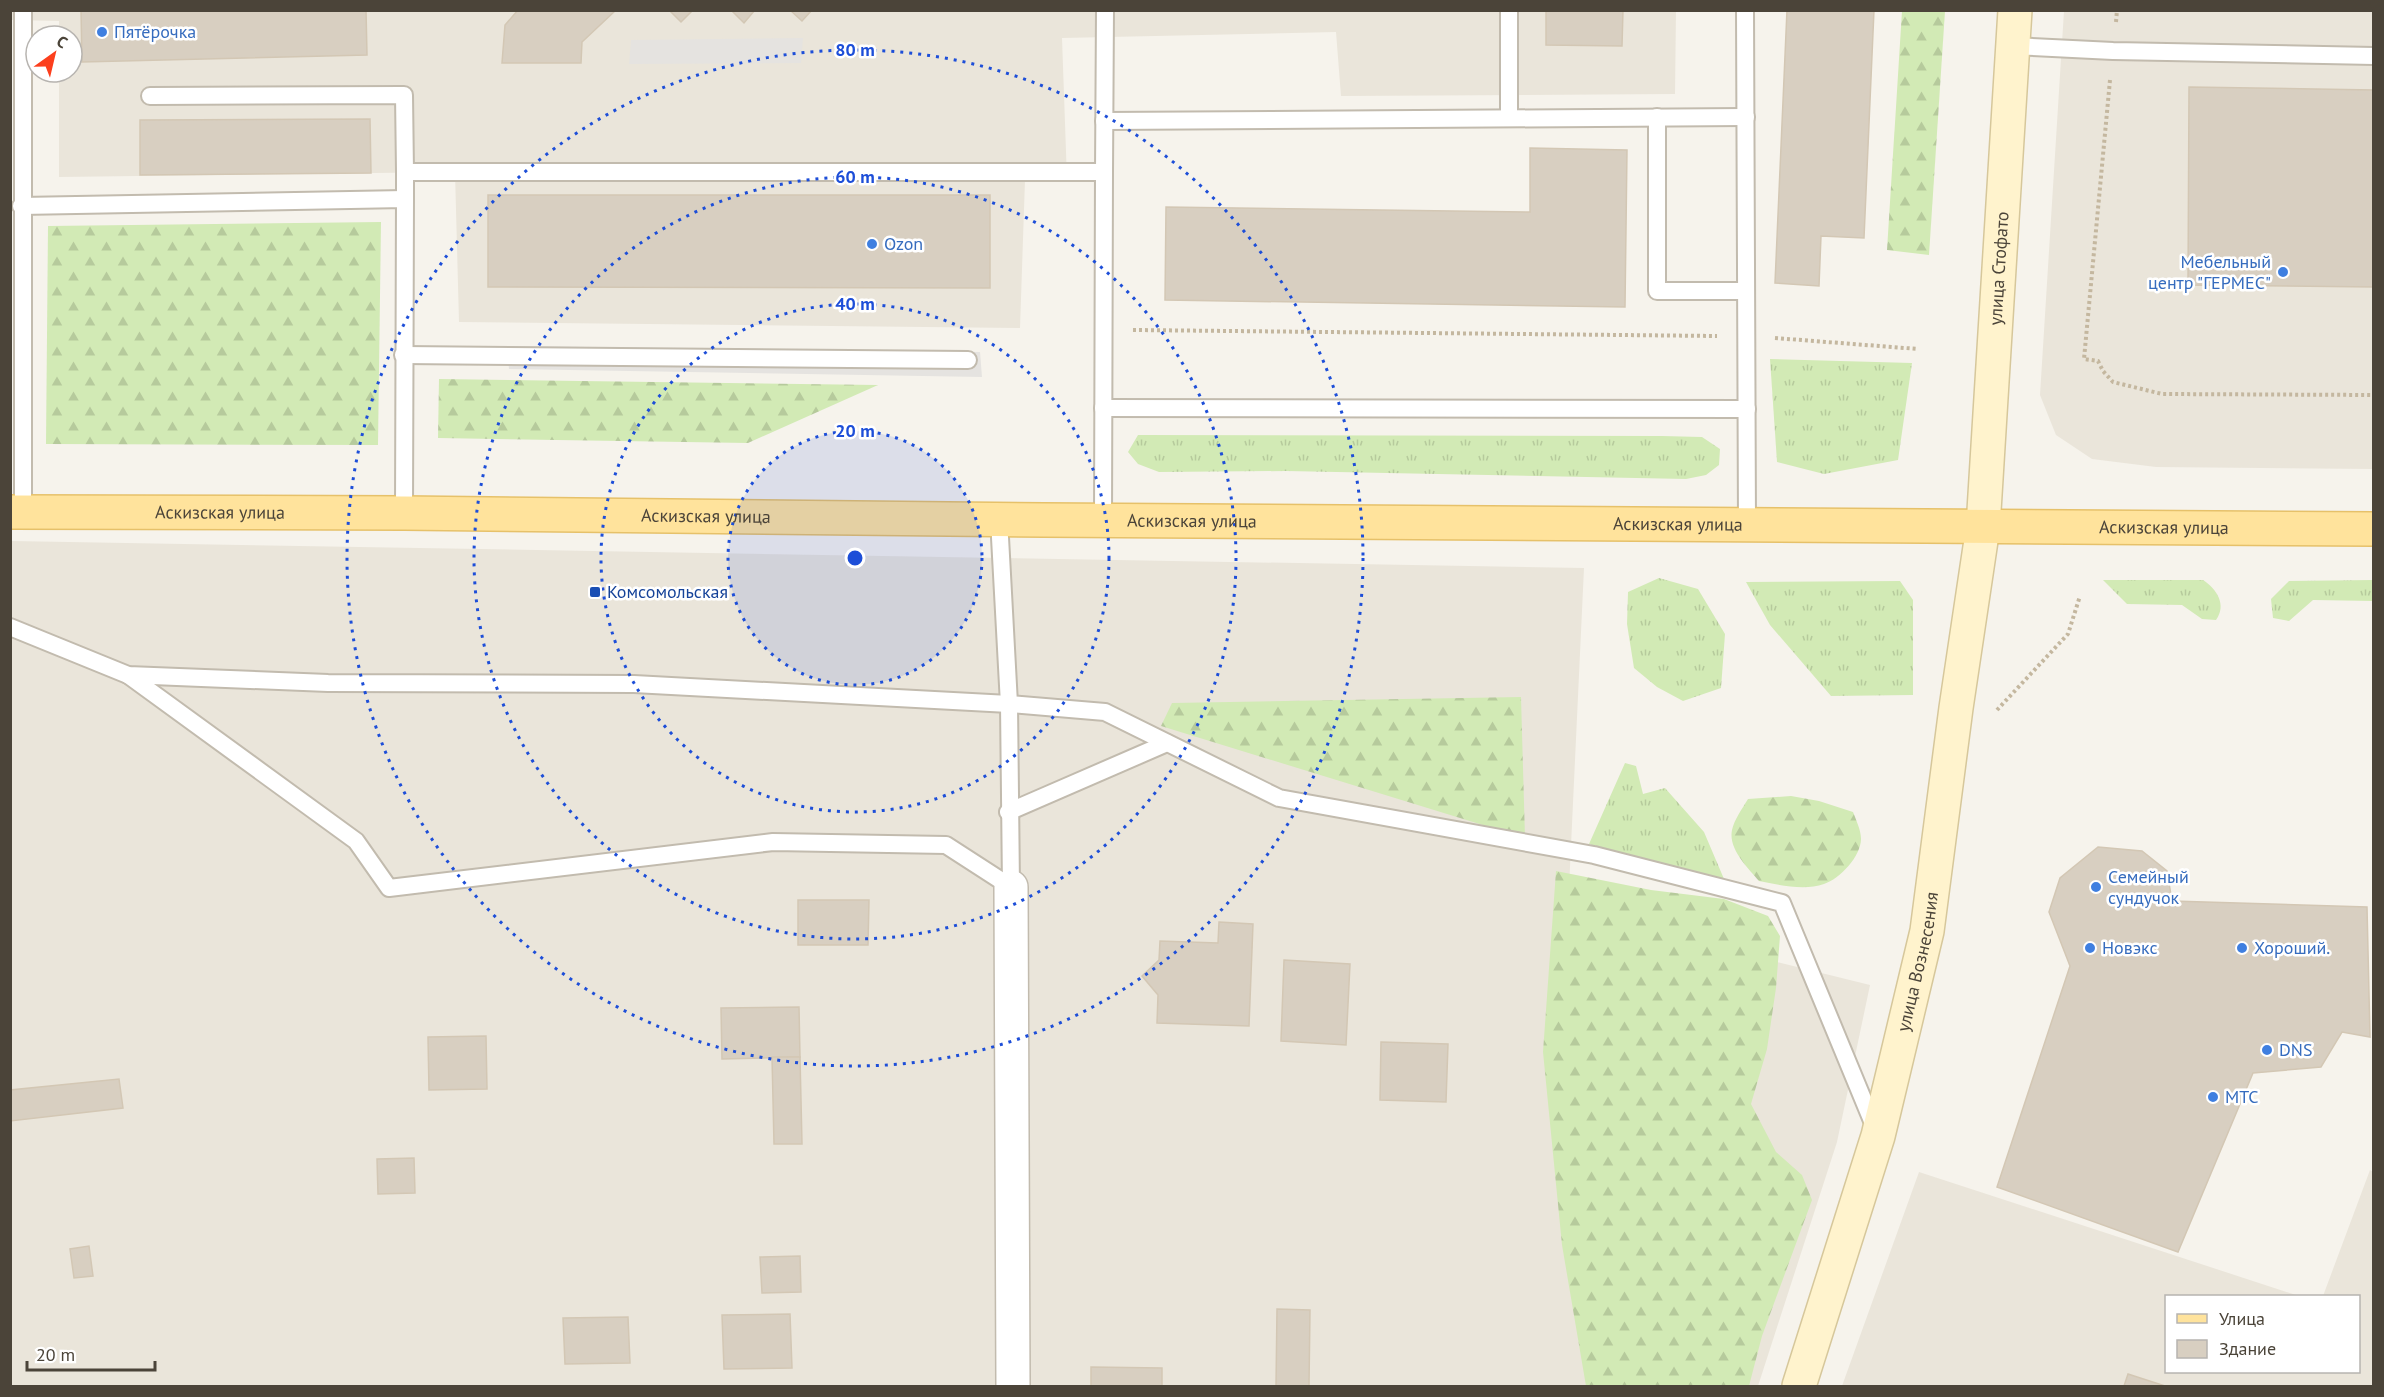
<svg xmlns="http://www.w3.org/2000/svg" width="2384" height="1397" font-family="'PT Sans',sans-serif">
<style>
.residential{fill:#eae5da}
.grass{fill:url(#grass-tufts)}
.forest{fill:url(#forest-firs)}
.parking{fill:#e5e3e0}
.building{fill:#d8cfc1;stroke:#d3c7b4;stroke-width:1.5}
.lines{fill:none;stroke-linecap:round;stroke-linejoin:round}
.lane-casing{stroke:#c2bbae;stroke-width:20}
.street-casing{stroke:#c2bbae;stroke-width:36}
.secondary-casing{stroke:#d6c79b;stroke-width:36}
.primary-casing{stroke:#e6c16a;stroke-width:36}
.path{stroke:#c4b79f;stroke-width:4;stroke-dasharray:3 3;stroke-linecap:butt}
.lane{stroke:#fff;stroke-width:16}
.street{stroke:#fff;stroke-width:33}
.secondary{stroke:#fff3cd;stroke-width:33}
.primary{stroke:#ffe39c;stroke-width:33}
.ring{fill:none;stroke:#1d4ed8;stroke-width:3;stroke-dasharray:3 6}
.shop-dot{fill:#3f7fe0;stroke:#fff;stroke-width:2}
.transit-dot{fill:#1a4fb4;stroke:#fff;stroke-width:2}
.labels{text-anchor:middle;stroke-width:5;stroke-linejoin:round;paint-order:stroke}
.shop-label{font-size:18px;fill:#366cbe;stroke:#fff;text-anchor:start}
.street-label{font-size:18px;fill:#4b4439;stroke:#fff}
.transit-label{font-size:18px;fill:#164399;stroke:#fff;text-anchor:start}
.centre{fill:#1d4ed8;stroke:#fff;stroke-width:3}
.ring-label{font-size:18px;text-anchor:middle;font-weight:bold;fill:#1d4ed8;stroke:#fff;stroke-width:5;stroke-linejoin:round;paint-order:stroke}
</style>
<defs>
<pattern id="grass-tufts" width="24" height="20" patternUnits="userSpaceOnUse" patternTransform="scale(1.5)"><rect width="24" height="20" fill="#d2eab5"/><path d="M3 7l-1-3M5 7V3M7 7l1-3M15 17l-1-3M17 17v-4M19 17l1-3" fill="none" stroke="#b6ca9c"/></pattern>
<pattern id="forest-firs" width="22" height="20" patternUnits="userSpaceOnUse" patternTransform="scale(1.5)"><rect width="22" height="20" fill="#d2eab5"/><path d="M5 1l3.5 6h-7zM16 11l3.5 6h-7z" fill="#b6ca9c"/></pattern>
</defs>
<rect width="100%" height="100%" fill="#f6f3ec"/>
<!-- residential -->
<g class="residential">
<path d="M11,10h1665l-1,84 -334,2 -5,-64 -274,6 5,142h-42l-5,148 -561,-6 -4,-150 -396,5v-105h13v-36h-13v-15l-48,-1z"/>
<path d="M2064,11h309v458l-217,-2 -64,-8 -36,-24 -16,-40z"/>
<path d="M11,541l1573,27 -17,363 138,13 165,41 -33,157 -79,244h-1747z"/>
<path d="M2370,1170l3,2v214h-531l77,-214 380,124h-133v76h192v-76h-35z"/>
</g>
<!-- grass -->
<g class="grass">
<path d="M1770,359l142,4 -14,97 -74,14 -47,-12z"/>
<path d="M1138,435l524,1 40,1 18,12 -1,16 -13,10 -20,4 -400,-8 -127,1 -21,-8 -10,-12z"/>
<path d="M1659,578l39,11 27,45 -4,54 -38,13 -26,-14 -23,-19 -7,-44 1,-32z"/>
<path d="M2103,580h100c14,9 24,25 13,40l-14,-1 -20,-14 -55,-1z"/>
<path d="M2373,580v21l-60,-1 -24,21 -16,-3 -2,-19 18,-18z"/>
<path d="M1900,581l13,19v95l-82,1 -61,-71 -24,-43z"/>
<path d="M1625,763l11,3 7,28 22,-6 39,44 20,47 -135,-35z"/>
</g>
<!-- forest -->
<g class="forest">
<path d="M1902,11h43l-16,244 -42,-5z"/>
<path d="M381,222l-3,223 -332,-1 2,-218z"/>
<path d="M439,379l439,6 -130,58 -310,-5z"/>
<path d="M1521,697l4,141 -364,-112 11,-23z"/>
<path d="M1791,796l28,5 34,11c3,8 8,18 8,27 0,17 -21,40 -37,45 -20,7 -45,1 -65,-3 -11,-13 -31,-32 -27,-51 2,-10 10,-21 16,-31z"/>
<path d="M1556,871l95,19 73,9 44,17 12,20 -4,52 -9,61 -16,55 25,48 26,23 10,25 -50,136 -13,50h-163l-24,-141 -19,-193z"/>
</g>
<!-- parking -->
<g class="parking">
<path d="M803,38l-2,25 -172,1 2,-24z"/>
<path d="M507,346l473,6 2,25 -473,-8z"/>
</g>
<!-- building -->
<g class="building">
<path d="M81,10h285l1,45 -285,7z"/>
<path d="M518,10h98l-34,32 -1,21h-79l3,-38z"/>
<path d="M669,10h24l-12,12z"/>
<path d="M731,10h24l-11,13z"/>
<path d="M790,10h22l-10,11z"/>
<path d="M1546,10h77l-1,36 -76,-1z"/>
<path d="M1787,10h87l-10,228 -43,-2 -2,50 -44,-3z"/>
<path d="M2189,87l185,3v197l-186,-2z"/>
<path d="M370,119l1,54 -231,2v-55z"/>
<path d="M1530,148l97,2 -2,157 -460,-7 1,-93 364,5z"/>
<path d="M488,195h502v93l-502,-1z"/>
<path d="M2098,847l44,4 25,20 5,30 195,6 3,130 -28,-5 -21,35 -68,6 -75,179 -181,-65 73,-221 -21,-54 11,-34z"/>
<path d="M798,900h71l-1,45h-70z"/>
<path d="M1219,922l34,2 -4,102 -92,-3 1,-28 -16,-19 17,-16 1,-19 58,2z"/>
<path d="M1284,960l66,4 -4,81 -65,-4z"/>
<path d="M799,1007l1,50 -78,2 -1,-51z"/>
<path d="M486,1036l1,53 -58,1 -1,-53z"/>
<path d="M1381,1042l67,2 -2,58 -66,-2z"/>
<path d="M772,1057h28l2,87h-28z"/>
<path d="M119,1079l4,29 -113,13v-31z"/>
<path d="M414,1158l1,35 -37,1 -1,-35z"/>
<path d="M89,1246l4,30 -19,2 -4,-29z"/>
<path d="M800,1256l1,36 -39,1 -2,-36z"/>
<path d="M1277,1309l33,1 -1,76h-33z"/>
<path d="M790,1314l2,54 -68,1 -2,-54z"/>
<path d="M628,1317l2,46 -65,1 -2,-46z"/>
<path d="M1091,1367l71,1v18h-71z"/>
<path d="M2128,1374l37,12h-41z"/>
</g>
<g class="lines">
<!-- lane casing -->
<g class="lane-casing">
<g id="lane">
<path d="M23,10v502"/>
<path d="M1745,10l2,514"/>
<path d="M2013,46l100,5 261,5"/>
<path d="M150,96l254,-1 1,77"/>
<path d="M1657,117v174h89"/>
<path d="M1509,118v-108"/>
<path d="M1104,121l642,-4"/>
<path d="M1104,172l1,-162"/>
<path d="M405,199v-27h699l-1,348"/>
<path d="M21,206l384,-7 -1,314"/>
<path d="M403,355l565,5"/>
<path d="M1103,408l644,1"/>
<path d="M999,519l10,185 2,183"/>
<path d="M10,627l118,48 200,8 306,1 375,20 96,8 174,86 315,57 188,48 93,225"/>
<path d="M128,675l228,166 33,47 384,-46 173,3 65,42"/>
<path d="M1008,812l159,-69"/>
</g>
</g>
<!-- street casing -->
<g class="street-casing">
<path id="street" d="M1011,887l2,499"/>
</g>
<!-- secondary casing -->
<g class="secondary-casing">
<g id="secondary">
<path id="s1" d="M1799,1386l79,-250 49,-205 29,-223 27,-181 32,-517"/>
</g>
</g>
<!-- primary casing -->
<g class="primary-casing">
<g id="primary">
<path id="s2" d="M10,512l394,1 640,7 1330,9"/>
</g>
</g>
<!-- path -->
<g class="path">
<path d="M2116,22l1,-12"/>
<path d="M2110,80l-26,279 14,2 5,10 10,11 49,12 212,1"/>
<path d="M1133,330l584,6"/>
<path d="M1775,338l143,11"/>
<path d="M1997,710l71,-76 12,-38"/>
</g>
<!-- lane -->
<use href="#lane" class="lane"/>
<!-- street -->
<use href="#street" class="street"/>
<!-- secondary -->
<use href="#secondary" class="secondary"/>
<!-- primary -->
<use href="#primary" class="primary"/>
</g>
<!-- distance rings -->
<circle cx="855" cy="558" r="127" fill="#1d4ed8" fill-opacity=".12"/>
<g class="ring">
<circle cx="855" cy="558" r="127"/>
<circle cx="855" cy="558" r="254"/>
<circle cx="855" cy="558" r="381"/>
<circle cx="855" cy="558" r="508"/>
</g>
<!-- markers -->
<g class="shop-dot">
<circle cx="102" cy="32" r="6"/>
<circle cx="872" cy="244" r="6"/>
<circle cx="2283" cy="272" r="6"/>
<circle cx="2096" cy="887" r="6"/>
<circle cx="2090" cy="948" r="6"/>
<circle cx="2242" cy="948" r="6"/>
<circle cx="2267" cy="1050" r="6"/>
<circle cx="2213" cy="1097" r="6"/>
</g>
<rect class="transit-dot" x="589" y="586" width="12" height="12" rx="3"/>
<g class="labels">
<!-- shop labels -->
<g class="shop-label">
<text x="114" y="38">Пятёрочка</text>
<text x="884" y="250">Ozon</text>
<text x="2271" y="268" text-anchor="end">Мебельный<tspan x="2271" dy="21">центр "ГЕРМЕС"</tspan></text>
<text x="2108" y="883">Семейный<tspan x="2108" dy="21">сундучок</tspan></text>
<text x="2102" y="954">Новэкс</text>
<text x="2254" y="954">Хороший.</text>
<text x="2279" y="1056">DNS</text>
<text x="2225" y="1103">МТС</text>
</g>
<!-- street labels -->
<g class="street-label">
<text dy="6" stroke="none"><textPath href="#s1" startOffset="1140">улица Стофато</textPath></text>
<text dy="6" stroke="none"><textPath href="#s2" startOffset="210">Аскизская улица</textPath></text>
<text dy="6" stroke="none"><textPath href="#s2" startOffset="696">Аскизская улица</textPath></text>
<text dy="6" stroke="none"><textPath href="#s2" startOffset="1182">Аскизская улица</textPath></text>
<text dy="6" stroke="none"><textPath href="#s2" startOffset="1668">Аскизская улица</textPath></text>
<text dy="6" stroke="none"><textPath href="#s2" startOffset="2154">Аскизская улица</textPath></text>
<text dy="6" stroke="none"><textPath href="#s1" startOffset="441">улица Вознесения</textPath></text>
</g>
<!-- transit labels -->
<g class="transit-label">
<text x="607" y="598">Комсомольская</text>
</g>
</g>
<circle cx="855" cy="558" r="9" class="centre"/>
<g class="ring-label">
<text x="855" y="56">80 m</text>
<text x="855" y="183">60 m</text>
<text x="855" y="310">40 m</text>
<text x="855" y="437">20 m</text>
</g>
<!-- border -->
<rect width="2384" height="1397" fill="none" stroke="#4b4439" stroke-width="24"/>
<!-- legend -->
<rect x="2165" y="1295" width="195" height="78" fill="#ffffff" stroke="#b7b4b0" stroke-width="1.5"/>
<rect x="2177" y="1314" width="30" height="9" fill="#ffe39c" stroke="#b7b4b0" stroke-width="1.5"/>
<text x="2219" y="1325" font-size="18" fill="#4b4439">Улица</text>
<rect x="2177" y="1340" width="30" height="18" fill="#d8cfc1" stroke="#b7b4b0" stroke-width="1.5"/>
<text x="2219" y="1355" font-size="18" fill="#4b4439">Здание</text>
<!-- north arrow -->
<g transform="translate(54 54) rotate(34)"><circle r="28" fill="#ffffff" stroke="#b7b4b0" stroke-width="1.5"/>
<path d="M0-4.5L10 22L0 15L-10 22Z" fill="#fc3f1d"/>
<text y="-9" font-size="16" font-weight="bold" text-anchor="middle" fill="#4b4439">С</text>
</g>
<!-- scale -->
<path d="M27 1361v9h128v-9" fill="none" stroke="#4b4439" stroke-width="3"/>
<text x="36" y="1361" font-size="18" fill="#4b4439" stroke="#ffffff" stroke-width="4.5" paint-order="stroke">20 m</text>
</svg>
